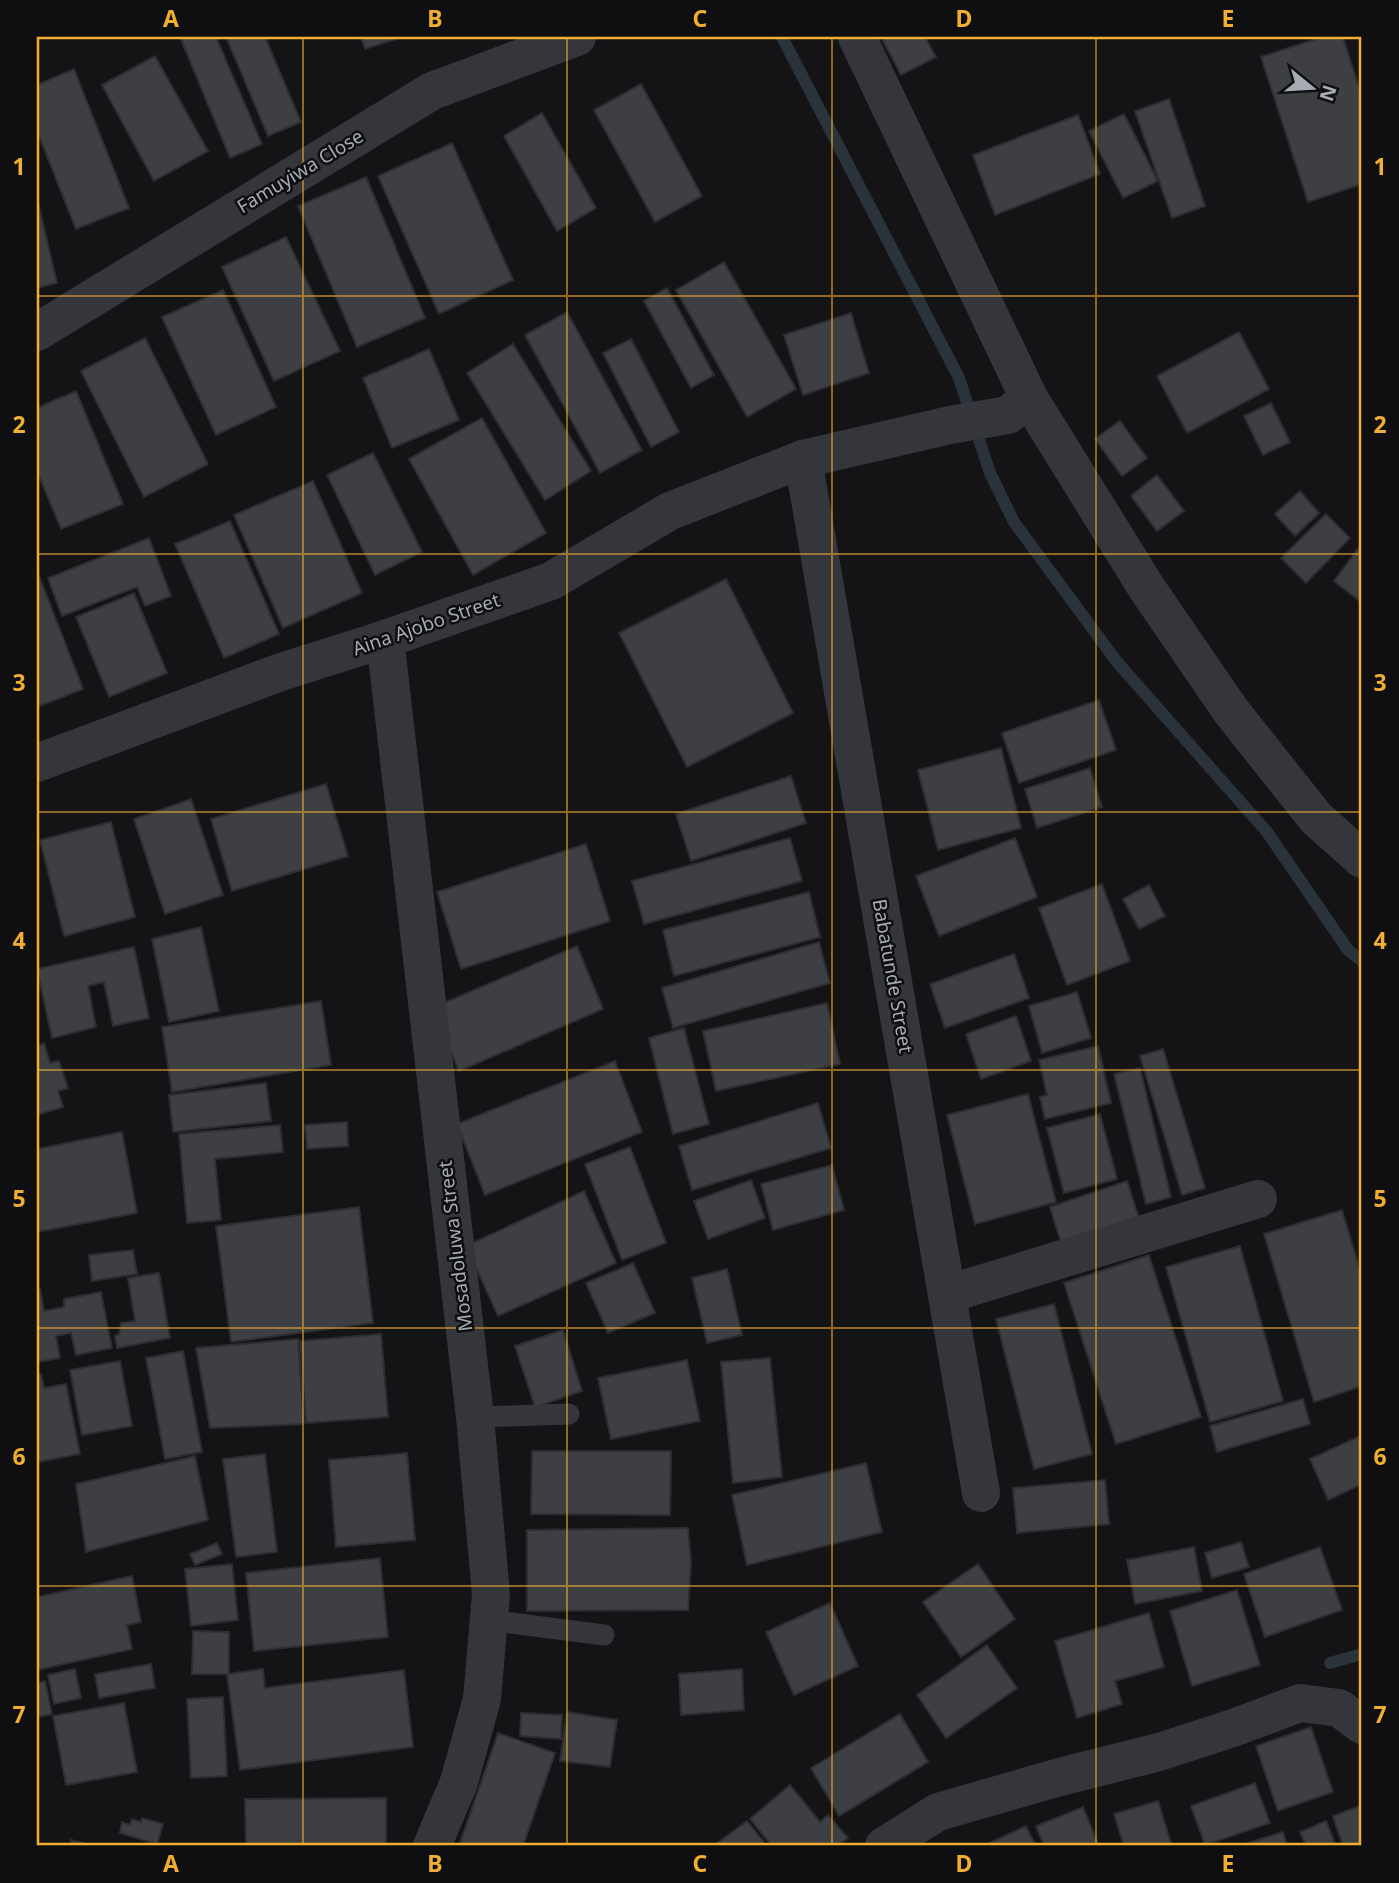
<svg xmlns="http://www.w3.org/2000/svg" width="1399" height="1883" font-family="'Noto Sans',sans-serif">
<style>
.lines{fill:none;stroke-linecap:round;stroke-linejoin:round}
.stream{stroke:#2a333a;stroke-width:12}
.building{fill:#3e3f43;stroke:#2e2e32;stroke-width:2}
.lane{stroke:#35363b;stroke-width:21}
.street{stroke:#35363b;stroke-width:38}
.grid{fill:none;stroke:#f2ae30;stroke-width:2;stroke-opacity:0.55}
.labels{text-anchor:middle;stroke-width:5;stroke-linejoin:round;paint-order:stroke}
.street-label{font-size:19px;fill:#a6abb6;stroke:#0f0f11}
.neatline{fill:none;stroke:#f2ae30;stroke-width:2.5}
.grid-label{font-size:23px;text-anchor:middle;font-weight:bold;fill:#f2ae30}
</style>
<rect width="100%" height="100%" fill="#141416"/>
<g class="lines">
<!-- stream -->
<g class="stream">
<path d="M782,37l177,341 31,95 24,49 103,140 150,170 81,118 14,11"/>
<path d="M1330,1663l32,-9"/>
</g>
</g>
<!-- building -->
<g class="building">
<path d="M180,37h36l46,107 -32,14z"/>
<path d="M226,37h39l36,85 -33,14z"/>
<path d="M361,37h41l-37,12z"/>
<path d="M881,37h44l11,20 -35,18z"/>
<path d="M1322,37h21l19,60v87l-54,18 -47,-145z"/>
<path d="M155,56l53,95 -54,30 -52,-96z"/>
<path d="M74,69l55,139 -53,21 -39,-98v-46z"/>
<path d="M641,84l61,112 -47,26 -61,-112z"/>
<path d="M1169,99l36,107 -33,12 -37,-107z"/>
<path d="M542,113l54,95 -39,23 -53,-95z"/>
<path d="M1124,114l34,67 -35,17 -34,-67z"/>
<path d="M1078,115l22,59 -105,41 -22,-60z"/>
<path d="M452,143l61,137 -74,34 -61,-138z"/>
<path d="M366,177l59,141 -68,29 -59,-141z"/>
<path d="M37,198l20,85 -20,5z"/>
<path d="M286,237l54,114 -66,30 -52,-114z"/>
<path d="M724,262l72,127 -49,28 -71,-127z"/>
<path d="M667,288l47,87 -23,13 -47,-87z"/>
<path d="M223,290l53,117 -60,28 -54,-118z"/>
<path d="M567,312l75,138 -42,23 -75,-138z"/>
<path d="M851,313l18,60 -66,22 -19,-60z"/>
<path d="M1239,332l30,57 -82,44 -30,-57z"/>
<path d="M145,338l63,126 -64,33 -63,-126z"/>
<path d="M631,339l48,93 -28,15 -48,-94z"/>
<path d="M513,344l78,127 -46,29 -78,-127z"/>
<path d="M429,349l30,71 -67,28 -29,-70z"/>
<path d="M76,391l47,113 -62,25 -24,-58v-63z"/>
<path d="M1271,403l19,39 -27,13 -19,-39z"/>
<path d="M482,418l64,115 -73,42 -64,-116z"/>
<path d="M1120,421l27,37 -25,18 -27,-37z"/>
<path d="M373,453l49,99 -47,23 -48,-100z"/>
<path d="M1157,475l27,36 -27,20 -26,-35z"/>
<path d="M313,481l49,112 -79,35 -49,-113z"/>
<path d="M1300,491l19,22 -24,23 -20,-22z"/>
<path d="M1326,514l24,24 -44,45 -25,-25z"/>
<path d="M230,521l49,113 -55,24 -49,-114z"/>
<path d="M149,538l22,58 -26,10 -8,-19 -75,29 -14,-38z"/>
<path d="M1362,543v60l-28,-22z"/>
<path d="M39,576l44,113 -46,18v-130z"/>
<path d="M726,579l67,134 -106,54 -68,-134z"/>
<path d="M134,593l33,80 -58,24 -33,-80z"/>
<path d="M1099,700l17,50 -97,33 -17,-50z"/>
<path d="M1001,748l20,80 -83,22 -20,-80z"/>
<path d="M1090,768l12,39 -65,21 -12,-39z"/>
<path d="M791,776l15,47 -115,38 -15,-47z"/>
<path d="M326,784l22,72 -116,35 -21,-72z"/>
<path d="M191,799l32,96 -58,19 -31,-95z"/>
<path d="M111,822l24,95 -71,19 -24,-96z"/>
<path d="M790,838l12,43 -158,43 -12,-43z"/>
<path d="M1015,838l22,59 -98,39 -23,-60z"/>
<path d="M586,844l24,77 -149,48 -24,-77z"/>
<path d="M1102,884l28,77 -63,24 -28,-77z"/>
<path d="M1149,885l16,31 -26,13 -16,-30z"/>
<path d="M809,892l11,45 -146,39 -11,-46z"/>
<path d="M201,927l18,84 -50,11 -17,-83z"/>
<path d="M819,942l11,41 -157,45 -11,-40z"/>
<path d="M577,946l26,63 -144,62 -27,-63z"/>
<path d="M134,947l15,71 -36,8 -9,-44 -16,4 8,41 -44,11 -15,-69z"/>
<path d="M1014,954l15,44 -84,30 -15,-44z"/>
<path d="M1077,992l14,46 -49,15 -13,-47z"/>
<path d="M321,1001l10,64 -159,27 -10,-65z"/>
<path d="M827,1003l13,61 -124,27 -13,-60z"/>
<path d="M1016,1016l15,45 -50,18 -15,-45z"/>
<path d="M684,1028l25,96 -36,10 -24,-96z"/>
<path d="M44,1043l6,20 9,-2 9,27 -10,3 5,16 -26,8v-69z"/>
<path d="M1098,1046l13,57 -66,16 -5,-22 7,-2 -8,-35z"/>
<path d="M1163,1049l42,139 -23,7 -42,-139z"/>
<path d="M615,1061l27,71 -157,63 -28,-71z"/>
<path d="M1140,1068l31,129 -25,7 -32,-130z"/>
<path d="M266,1083l5,38 -98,11 -4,-37z"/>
<path d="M1028,1094l28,108 -81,22 -28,-109z"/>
<path d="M818,1103l13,45 -139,42 -13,-44z"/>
<path d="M1100,1114l17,65 -53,14 -17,-65z"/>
<path d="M347,1122l1,24 -41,3 -2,-24z"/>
<path d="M280,1125l3,27 -68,7 6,61 -34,3 -8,-89z"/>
<path d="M122,1132l15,81 -100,19v-83z"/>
<path d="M630,1147l36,96 -44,17 -37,-96z"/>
<path d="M832,1165l12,45 -71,20 -12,-46z"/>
<path d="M751,1180l14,38 -57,21 -14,-38z"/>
<path d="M1127,1181l14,43 -78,25 -13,-42z"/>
<path d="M584,1191l32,72 -118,53 -32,-70z"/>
<path d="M359,1207l14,116 -142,19 -15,-116z"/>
<path d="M1342,1210l20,67v109l-48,16 -50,-168z"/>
<path d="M1240,1246l43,155 -73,21 -44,-155z"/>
<path d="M133,1250l4,24 -45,7 -3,-26z"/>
<path d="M1149,1255l52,162 -85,27 -52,-161z"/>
<path d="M633,1263l22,50 -47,20 -22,-50z"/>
<path d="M727,1269l15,66 -35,8 -15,-65z"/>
<path d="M159,1273l11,65 -53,10 -2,-12 4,-2 2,-11 14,-2 -7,-43z"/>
<path d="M40,1289l4,22 20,-4v-8l37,-7 11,56 -36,7 -5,-22 -15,3 4,22 -23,4v-72z"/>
<path d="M1054,1304l38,150 -58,15 -38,-150z"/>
<path d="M563,1330l19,61 -47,16 -20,-61z"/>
<path d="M381,1334l7,83 -82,6 -6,-82z"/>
<path d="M298,1339l6,85 -94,4 -14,-80z"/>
<path d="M183,1351l19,101 -37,7 -19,-101z"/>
<path d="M770,1358l12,119 -49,6 -12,-121z"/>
<path d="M687,1360l13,61 -89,18 -13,-61z"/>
<path d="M120,1361l12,65 -50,9 -12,-65z"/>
<path d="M37,1374h4l3,14 22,-4 14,70 -43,8z"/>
<path d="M1303,1399l7,25 -93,28 -7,-26z"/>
<path d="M1360,1436l2,5v43l-34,16 -18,-41z"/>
<path d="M532,1451h139l-1,64 -139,-1z"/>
<path d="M407,1453l8,87 -79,7 -7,-87z"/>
<path d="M265,1454l12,98 -41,5 -13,-98z"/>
<path d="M195,1456l13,64 -122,32 -10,-68z"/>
<path d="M866,1463l16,69 -135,33 -15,-70z"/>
<path d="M1105,1480l4,44 -92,9 -4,-45z"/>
<path d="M688,1528l3,34 -3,48 -161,1v-81z"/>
<path d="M1241,1542l8,25 -37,11 -7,-25z"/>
<path d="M217,1543l5,11 -27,11 -5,-11z"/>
<path d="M1194,1547l8,44 -67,13 -8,-44z"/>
<path d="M1320,1547l22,63 -77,27 -21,-63z"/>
<path d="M380,1558l8,79 -134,14 -8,-78z"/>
<path d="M232,1564l6,56 -47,6 -6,-57z"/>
<path d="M978,1564l37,55 -54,38 -38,-55z"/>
<path d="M132,1576l9,46 -14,3 5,24 -95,21v-73z"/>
<path d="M1237,1590l23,75 -68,21 -22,-75z"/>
<path d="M830,1603l28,63 -64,29 -28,-63z"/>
<path d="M1149,1613l15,54 -49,14 7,23 -45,14 -22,-77z"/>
<path d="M193,1631l36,1v42h-37z"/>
<path d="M987,1645l30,43 -71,50 -29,-43z"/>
<path d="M151,1664l4,24 -56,10 -4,-24z"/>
<path d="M75,1669l6,29 -27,6 -6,-29z"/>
<path d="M263,1669l2,19 139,-18 9,77 -173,23 -13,-96z"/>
<path d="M742,1669l2,41 -63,5 -2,-41z"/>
<path d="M45,1681l7,33 -15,3v-34z"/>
<path d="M223,1697l4,79 -36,2 -4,-79z"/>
<path d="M124,1703l13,69 -71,13 -13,-69z"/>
<path d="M567,1712l50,8 -7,47 -50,-6z"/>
<path d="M521,1713l41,2 -1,24 -41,-3z"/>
<path d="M900,1714l28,48 -89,54 -28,-48z"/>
<path d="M1311,1727l22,65 -55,19 -22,-65z"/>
<path d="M498,1733l57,20 -32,93h-64z"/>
<path d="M1255,1783l15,40 -65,22 -14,-39z"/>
<path d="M790,1785l30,37 8,-7 20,23 -10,8h-66l-22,-27z"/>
<path d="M386,1798v48h-140l-1,-47z"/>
<path d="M1158,1801l14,45h-48l-10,-32z"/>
<path d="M1362,1805v41h-19l-10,-30z"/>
<path d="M1083,1807l16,39h-55l-8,-20z"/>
<path d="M142,1818l21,6 -6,20 -37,-11 2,-11 8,3 2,-6 9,3z"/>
<path d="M747,1821l20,25h-54z"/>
<path d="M1326,1821l10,25h-30l-6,-14z"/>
<path d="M1026,1826l10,20h-53z"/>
<path d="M1283,1832l4,14h-49z"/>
<path d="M71,1840l25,6h-26z"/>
</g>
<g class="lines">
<!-- lane -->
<g class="lane">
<path d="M475,1417l94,-3"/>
<path d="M489,1617l14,5 101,13"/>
</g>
<!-- street -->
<g class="street">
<path d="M857,37l172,361 117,189 85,124 85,107 46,41"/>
<path d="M37,332l395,-241 145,-54"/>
<path d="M803,459l178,1034"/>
<path d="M385,639l90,778 16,177 -9,105 -23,83 -27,64"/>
<path d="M37,763l244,-91 104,-33 166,-58 119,-70 133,-52 147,-34 58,-10 21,-17"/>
<path d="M948,1294l310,-95"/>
<path d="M884,1846l54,-34 118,-34 103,-26 74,-24 67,-25 39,5 23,17"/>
</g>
</g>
<!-- grid -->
<path class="grid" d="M303,37v1809M567,37v1809M832,37v1809M1096,37v1809M37,296h1325M37,554h1325M37,812h1325M37,1070h1325M37,1328h1325M37,1586h1325"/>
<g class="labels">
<!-- street labels -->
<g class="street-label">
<text transform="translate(300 171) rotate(-31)" y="7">Famuyiwa Close</text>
<text transform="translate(426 624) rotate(-19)" y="7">Aina Ajobo Street</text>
<text transform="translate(893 976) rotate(80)" y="7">Babatunde Street</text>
<text transform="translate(455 1246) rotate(-97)" y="7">Mosadoluwa Street</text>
</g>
</g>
<!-- border -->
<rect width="1399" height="1883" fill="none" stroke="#0f0f11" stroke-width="77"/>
<!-- north arrow -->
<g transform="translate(1312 88) rotate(108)" stroke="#0f0f11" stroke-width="5" paint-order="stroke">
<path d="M0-5L12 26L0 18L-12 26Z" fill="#a6abb6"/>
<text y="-10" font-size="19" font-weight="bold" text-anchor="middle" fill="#a6abb6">N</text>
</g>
<rect x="38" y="38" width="1322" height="1806" class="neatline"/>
<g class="grid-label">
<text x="171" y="27">A</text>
<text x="435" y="27">B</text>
<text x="700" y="27">C</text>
<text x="964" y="27">D</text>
<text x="1228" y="27">E</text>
<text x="19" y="175">1</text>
<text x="1380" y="175">1</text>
<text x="19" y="433">2</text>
<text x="1380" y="433">2</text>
<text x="19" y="691">3</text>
<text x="1380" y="691">3</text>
<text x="19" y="949">4</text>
<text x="1380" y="949">4</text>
<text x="19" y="1207">5</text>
<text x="1380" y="1207">5</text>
<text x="19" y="1465">6</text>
<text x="1380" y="1465">6</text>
<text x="19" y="1723">7</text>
<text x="1380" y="1723">7</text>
<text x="171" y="1872">A</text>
<text x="435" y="1872">B</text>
<text x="700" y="1872">C</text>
<text x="964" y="1872">D</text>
<text x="1228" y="1872">E</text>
</g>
</svg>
